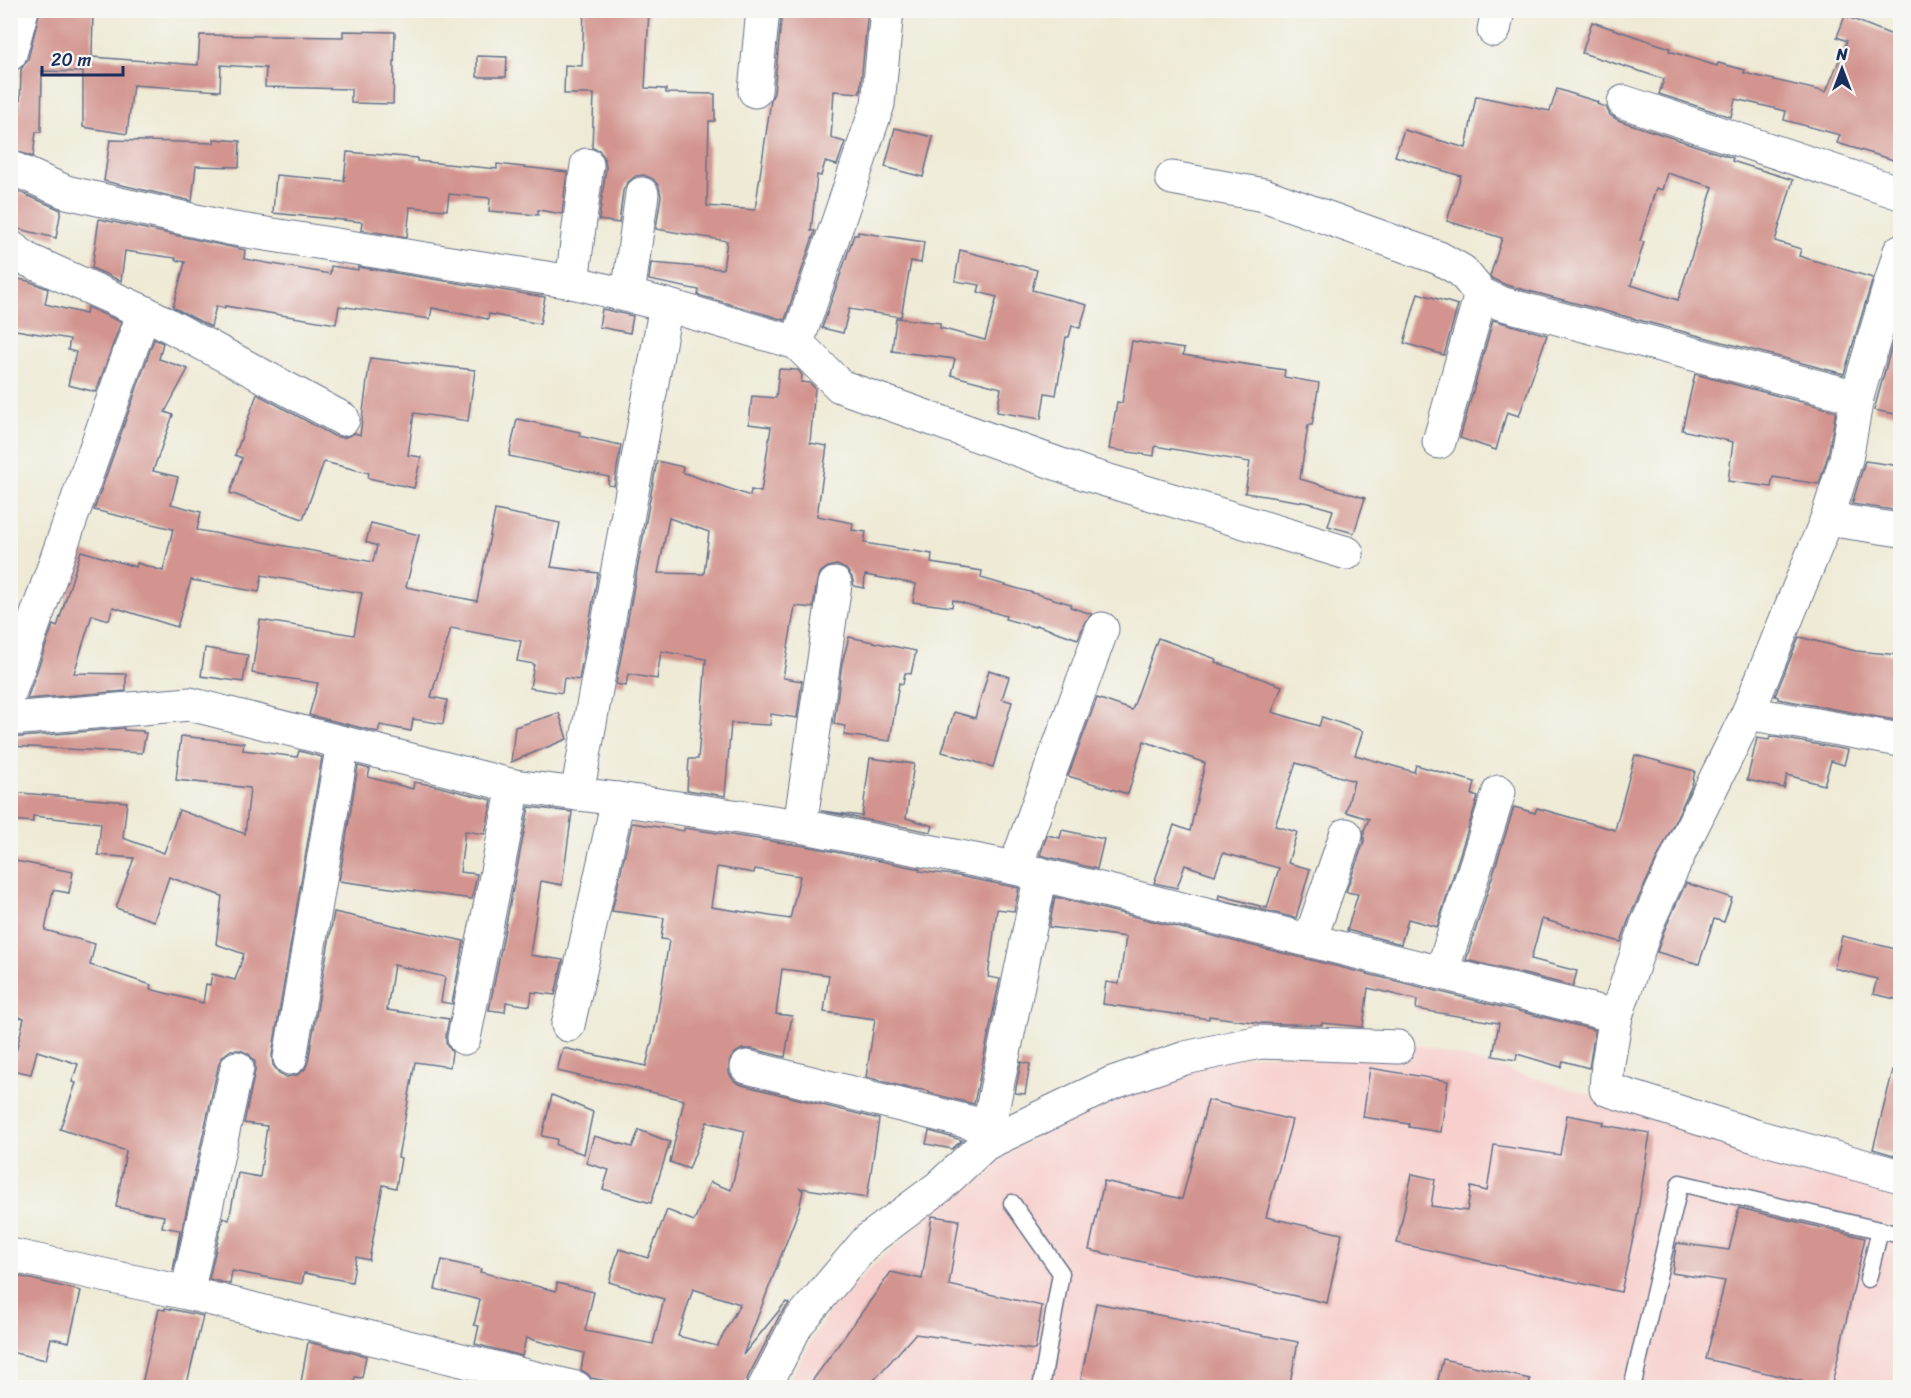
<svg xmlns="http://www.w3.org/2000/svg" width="1911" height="1398" font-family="Sriracha,sans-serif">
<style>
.built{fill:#f7d0cd}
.building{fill:#d3948f;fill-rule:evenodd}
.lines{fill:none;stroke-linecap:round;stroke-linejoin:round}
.lane-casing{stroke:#657088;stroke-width:19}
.street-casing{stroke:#657088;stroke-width:35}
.lane{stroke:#fff;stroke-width:16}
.street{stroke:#fff;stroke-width:33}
</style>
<rect width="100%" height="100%" fill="#f6f6f2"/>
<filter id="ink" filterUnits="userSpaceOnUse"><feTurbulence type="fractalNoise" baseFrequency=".0167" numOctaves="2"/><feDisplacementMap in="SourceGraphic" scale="12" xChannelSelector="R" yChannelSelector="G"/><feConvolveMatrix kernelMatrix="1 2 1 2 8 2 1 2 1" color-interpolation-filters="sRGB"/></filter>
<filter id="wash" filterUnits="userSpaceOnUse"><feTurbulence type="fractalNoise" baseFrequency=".008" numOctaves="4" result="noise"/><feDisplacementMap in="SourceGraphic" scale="24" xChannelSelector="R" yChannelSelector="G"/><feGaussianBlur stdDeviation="1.35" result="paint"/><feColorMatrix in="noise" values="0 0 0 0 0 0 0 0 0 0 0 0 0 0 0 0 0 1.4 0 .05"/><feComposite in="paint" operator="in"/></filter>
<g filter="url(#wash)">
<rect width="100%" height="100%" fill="#eeead5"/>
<!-- built -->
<path class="built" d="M1419,1045l481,138v204l-1116,1 50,-85 120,-114 169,-111 118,-22z"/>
<g id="blocks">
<!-- building -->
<g class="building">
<path d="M40,10h53l-1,47 106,8 2,-30 143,2v-6l52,1 -2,72 -42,-1v-14l-86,-2 1,-19 -45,-3 -1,26 -87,-6 -6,49 -44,-7v-55l-41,-1 -1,61h-5l-3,25 -23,-8v-40l10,1 1,-41 7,-10z"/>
<path d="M584,10h65l-4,78 21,1v4l49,1v27h-6l-2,85 48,4 16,-110 3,-7 8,-83h86l-8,83 -26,-2 -3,47 14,4 -8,23 -12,-3 -4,14 -4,-1 -6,56h4l-30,89 -87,-25 1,-5 -50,-10 2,-17 72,6 4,-28 -71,-12 5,-33 -2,-10 -6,-7 -9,-4 -8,1 -9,7 -4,8 -4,32 -20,-3 7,-53 -2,-10 -5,-7 -7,-2 2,-54h-30l1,-29 17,1z"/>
<path d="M1845,16l55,22v124l-63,-19 3,-8 -56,-15 2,-9 -51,-12 -4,18 -72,-23 5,-15 -82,-26 10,-31 78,26 -1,3 48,15 1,-3 27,7 -1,3 82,19 21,-51 -10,-4z"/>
<path d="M477,56l30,1 -1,20h-29z"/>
<path d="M1557,89l41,13 -1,2 9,3 4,8 8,5 115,38 -1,3 61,19 -18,61 26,8 -2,7 74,22 -29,96 -338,-89 -13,-6 -3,-3 12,-38 -55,-17 14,-45 -66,-20 9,-26 62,18 10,-52 74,15zM1667,173l46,14 -35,113 -47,-15 13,-43 -4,-1 16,-53 6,2z"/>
<path d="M895,128l38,9 -10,40 -38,-10z"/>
<path d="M214,139l26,2 -1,26 -43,-1 -4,35 -88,-20 6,-41 104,3z"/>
<path d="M347,152l70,6v3l80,8v-5l70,8 -5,42 -24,-4v5l-49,-4 1,-13 -41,-4 -2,16 -37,-3 -3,30 -46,-7 1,-8 -89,-9 3,-38 68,6z"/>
<path d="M10,188l51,22 -5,28 -46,-11z"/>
<path d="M99,219l146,31 -1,9 86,15 1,-8 27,4v-3l187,30 -5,27 -51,-10 -1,5 -56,-11 -2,11 -91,-13 -3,18 -111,-18v2l-9,-2 -5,21 -38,-20 12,-45 -10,-2 1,-2 -51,-7 -4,30 -29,-13z"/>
<path d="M858,232l66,10 -3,21 -10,-2 -10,56 -52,-8 -6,24 -21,-5 32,-93h4z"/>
<path d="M960,250l77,20 -5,20 55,15 -7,23 -8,-2 -3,11h-3l-10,58 -11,-2 -4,26 -44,-7 4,-24 -50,-13 4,-16 -63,-8 4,-33 44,5v5l45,12 12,-43 -19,-5 2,-7 -25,-4z"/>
<path d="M10,277l18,4 20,8 -3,15 41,10 1,-7 34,15 -25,70 -28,-7 8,-33 -8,-2 2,-11 -60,-10z"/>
<path d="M1418,293l40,12 -14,50 -40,-12z"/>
<path d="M602,309l31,7 -3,17 -31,-6z"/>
<path d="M1900,316v99l-26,-5z"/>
<path d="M1493,320l54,15 -28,81 -12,-4 -11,38 -36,-12z"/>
<path d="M154,339l9,4 -4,16 29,10 -23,43 8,3 -20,56 25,6 -7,27 30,8 -4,18 176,32 4,-16 -11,-4 5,-19 48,12 -13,52 71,14 18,-91 65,13 -9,44 47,6 -19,107 -15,-2 -2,15 -32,-5 4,-24 -17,-3 4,-20 -70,-13 -20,69 16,3 -4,24 -30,-5 -2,12 -31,-6 -2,7 -69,-17 9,-32 -66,-10 8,-53 94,15 8,-42 -100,-18 -3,17 -68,-12 -14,47 -64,-20 -4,13 -17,-5 -18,58 52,1v17l-99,8 26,-74 4,2 24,-76 55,16 1,-4 26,8 10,-42 -79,-19z"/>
<path d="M1132,341l52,8 -1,6 102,15 -1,7 35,6 -7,42h-4l-8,54 65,19 -11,35 -26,-7 5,-16 -24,-7 -64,-10 5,-31 -95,-16 -1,10 -45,-7 8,-47 5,1z"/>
<path d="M370,358l105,12 -7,51 -54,-8 -6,42 13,2 -7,31 -46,-10 1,-5 -45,-11 -21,57 -73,-26 12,-35 -7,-3 22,-61 77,42 9,2 12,-5 5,2z"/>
<path d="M779,369l19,1 4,5 -1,7 9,1 5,5 -5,55 17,3 -10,70 36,7 -1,7 14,2 -2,11 68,11 -1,9 51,8 -1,7 90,26 -1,3 22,7 -7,8 -7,17 -42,-14 -1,2 -30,-8 1,-3 -53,-16 -1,7 -39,-5 3,-18 -51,-9 -1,13 -10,-2 -2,-9 -6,-8 -9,-4 -9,2 -7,5 -4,9 -4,27 -18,-2 -12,72 19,3 -5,37 -26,-4 -1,11 -39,-2 -6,73 -38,-6 2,-31h9l8,-100 -45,-8 -4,28 -29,-5 -2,12 -10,-2 41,-223 26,6 -1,5 68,24 1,-6 10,2 10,-65 -22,-3 3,-28 24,2zM669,518l40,14 -5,42 -46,-1z"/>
<path d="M1695,374l141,37 -8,44 -9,29 -46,-7 -2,10 -43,-6 5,-39 -51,-12z"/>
<path d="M517,419l63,13 -1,4 42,9 -7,41 -6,-1 1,-8 -100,-21z"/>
<path d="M1865,461l35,5v45l-48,-7z"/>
<path d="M10,613l7,2 -7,18z"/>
<path d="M849,637l67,14 -5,23 -6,-1 -2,11 -4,-1 -9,58 -46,-6 1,-9 -11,-2 8,-61z"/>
<path d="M1799,637l57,14 44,4v66l-122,-22v-2l-3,-1z"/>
<path d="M1158,638l58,21 -1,3 67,24 -10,26 47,14 3,-9 41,14 -8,24 59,17 2,-7 59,17 -3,13 6,2 -41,130 -29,-8 -7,25 -54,-14 11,-36 -12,-2 18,-51v-11l5,-11 -23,-7 8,-31 -58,-18 -21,63 22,6 -9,31 22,6 -14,49 -78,-19 1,-4 48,13 12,-40 -56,-15 -8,22 -30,-10 -8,23 -23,-5 20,-58 16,6 15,-68 -61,-22 -16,53 -60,-18 29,-78 35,12z"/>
<path d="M205,648l43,7 -5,27 -42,-6z"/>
<path d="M989,670l20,7 -7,22 10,3 -19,65 -51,-15 12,-40 21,6z"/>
<path d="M559,713l8,26 -56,23 4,-35z"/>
<path d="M124,728v2l19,1v2h3l-4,20 -132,-7v-8z"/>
<path d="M181,736l63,7 -1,7 54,7 2,-6 23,6 -50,298 1,10 6,8 8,4 10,-2 8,-6 3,-7 26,-150 130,29 -12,63 -11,-2 4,-25 -51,-12 -7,45 62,9 -3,15v9l6,9 -2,15 -35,-5 -17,95 3,1 -5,30 -13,-3 -14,75 -13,-3 -4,25 -48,-9 -2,11 -70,-13 -2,13 -21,-5 14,-61 6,2 9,-47 22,4 7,-51 -23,-3 11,-52v-9l-6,-8 -9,-4h-9l-8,6 -4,7 -46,208 7,-41 -18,-3 2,-11 -48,-9 10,-56 -66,-22 16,-46 -4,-1 6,-18 -41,-13 -6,23 -19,-4 12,-52 -14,-2v-156l63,12 -4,21 -16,-3 -8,40 50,14 -5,21 61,20 -1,4 53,14 3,-19 4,1 2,-11 23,6 9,-26 -28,-10 6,-48 -53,-19 -15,44 -38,-13 18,-50 -36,-3 3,-32 -68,-7v6l-23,-2v-28l117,10 -4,36 41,15 15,-43 66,24 5,-46 -74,-8z"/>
<path d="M1770,736l78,14 -4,15 -13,-4 -7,24 -37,-10 -3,13 -37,-8 10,-42 12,2z"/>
<path d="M1635,755l60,16 -3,14 -62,131 -9,26 -79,-23 -11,40 46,12 -4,15 -107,-26 48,-153 21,6 2,-5 78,22z"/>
<path d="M870,758l44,6 -8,54 27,8 -2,6 -110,-21 41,5z"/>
<path d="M358,766l12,3 -2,8 45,12 1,-7 18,3 60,15 -7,34 -20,-3 -5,41 17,2 -5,25 -133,-18z"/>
<path d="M529,807l43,5 -10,73 -21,-4 -11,74 33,5 -8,35 -23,-3 -2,14 -24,-4 -1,10 -16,-2z"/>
<path d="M632,823l52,8v-3l127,19 109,22 -1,2 34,4 66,13 -5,23 -17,-2 -9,68 12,2 -26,125 -45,-11v-2l-21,-3 -42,-11 9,-58 -51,-7 5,-37 -47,-6 -6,45 16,2 -7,41 -33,-8h-10l-8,5 -5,8v11l5,8 8,4 137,34 -12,79 -67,-10 3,3 -4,18 -56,146 43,-53 3,2 -9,11 -33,64 -1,9h-104l-51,-10 -3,-4 -7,-4 3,-17 -58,-15 -4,18 -47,-12 4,-18 -5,-1 6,-25 -45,-11 7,-29 39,9 -1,3 76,19 1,-8 37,9 -9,39 68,13 11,-45 -55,-17 10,-33 29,9 19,-48 27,11 16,-39 21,8 14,-59 -38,-9 -18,47 -19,-7 14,-62 -83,-20v1l-44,-10 6,-23 83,18 10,-42 13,-84 -8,-1 3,-21 -52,-7zM717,867l37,6 1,-4 45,7 -10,43 -79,-12zM693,1289l47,15 -23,42 -39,-10z"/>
<path d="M1062,830l42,9 -7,30 -57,-14 7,-20 13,3z"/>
<path d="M1686,883l46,15 -8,24 -10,-3 -15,45 -42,-12 7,-21z"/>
<path d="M1055,897l540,133 -6,38 -26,-7 -2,6 -44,-13 -1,6 -23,-4 6,-33 -83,-14 1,-9 -49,-12 -5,39 -41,-4v2l-63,-2 -50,-7v3l-106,-15 3,-22 13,2 7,-47 -77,-10z"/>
<path d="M1842,936l58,14v50l-27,-6 4,-15 -43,-11z"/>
<path d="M1021,1062l9,2 -5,30 -10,-1z"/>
<path d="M1370,1068l78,13 -7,51 -32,-5v-3l-46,-7z"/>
<path d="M1893,1070l7,1v86l-27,-8z"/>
<path d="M552,1095l41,17 -9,42 -28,-9 1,-6 -15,-3z"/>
<path d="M1208,1100l84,20 -26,97 76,17 -15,69 -238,-53 15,-69 78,18z"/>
<path d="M1567,1115l37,7 -1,3 47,8 -14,91 -15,68 -224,-49 15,-69 23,5 -4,27 36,5 4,-24 16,4 7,-46 66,10z"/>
<path d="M639,1130l31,12 -19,61 -48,-14 6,-19 -23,-7 8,-27 38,11z"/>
<path d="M929,1131l33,9 -10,9 -26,-5z"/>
<path d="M1739,1208l126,30 -34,150 -125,-29 19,-78 -53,-8 4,-27 1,-3 52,7z"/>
<path d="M932,1216l27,4 -10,65 93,21 -7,44 -120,-16 -48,54h-60l84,-116 31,7z"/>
<path d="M10,1274l71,17 -12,51 -18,-4 -5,22 -36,-8z"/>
<path d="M1096,1303l202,39 -9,46h-165l-43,-9z"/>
<path d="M165,1308l38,8 -17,72h-45l18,-79 6,1z"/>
<path d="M308,1342l58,14 -4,22 -7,-1 -2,11h-53z"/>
<path d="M1443,1359l87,20 -1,9h-93z"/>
</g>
</g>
</g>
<g filter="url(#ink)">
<use href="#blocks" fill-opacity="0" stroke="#657088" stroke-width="1.5"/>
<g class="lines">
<!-- lane casing -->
<g class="lane-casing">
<g id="lane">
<path d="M1012,1203l49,70 -20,115"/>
<path d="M1868,1279l12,-49"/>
<path d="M1632,1388l48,-205 220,52"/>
</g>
</g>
<!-- street casing -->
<g class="street-casing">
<g id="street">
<path d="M1494,30l4,-20"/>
<path d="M10,54l12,-44"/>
<path d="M755,91l8,-81"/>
<path d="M1624,102l276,91"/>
<path d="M10,167l56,25 162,36 344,54 94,23 131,38 43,43 246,88 261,79"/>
<path d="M1172,178l92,17 175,63 23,13 19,23 19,9 357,94"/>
<path d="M10,247l18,13 116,52 199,107"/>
<path d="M1900,251l-43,146 -11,62 -19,60 -79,194 -66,134 -35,77 -31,92 -8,47 -2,26 149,47 145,40"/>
<path d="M572,282l15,-117"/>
<path d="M628,295l14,-101"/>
<path d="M797,343l81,-239 9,-94"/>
<path d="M1439,442l42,-148"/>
<path d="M1827,519l73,11"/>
<path d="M10,691l134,-379"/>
<path d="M1748,713l152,27"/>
<path d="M10,719l180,-15 324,82 104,13 182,27 215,42 601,148"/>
<path d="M577,794l89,-489"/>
<path d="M800,826l35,-242"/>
<path d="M1015,868l87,-239"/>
<path d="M1310,940l36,-105"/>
<path d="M1442,972l57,-180"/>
<path d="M568,1025l50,-226"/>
<path d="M464,1038l50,-252"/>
<path d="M290,1058l53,-315"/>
<path d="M747,1067l242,60"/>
<path d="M985,1144l56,-270"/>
<path d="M10,1255l177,38 389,95"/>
<path d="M187,1293l50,-225"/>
<path d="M764,1388l33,-64 71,-84 71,-53 46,-43 127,-61 73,-25 75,-16 138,5"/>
</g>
</g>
<!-- lane -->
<use href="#lane" class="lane"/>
<!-- street -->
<use href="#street" class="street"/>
</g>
</g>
<!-- margin -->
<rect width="1911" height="1398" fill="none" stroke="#f6f6f2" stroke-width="36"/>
<!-- north arrow -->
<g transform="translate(1842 69)" stroke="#f6f6f2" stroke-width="4.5" paint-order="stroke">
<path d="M0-4.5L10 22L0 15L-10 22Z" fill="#1b2f5e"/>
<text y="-9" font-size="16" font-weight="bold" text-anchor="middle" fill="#1b2f5e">N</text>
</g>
<!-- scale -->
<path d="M42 66v9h81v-9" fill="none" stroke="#1b2f5e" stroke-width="3"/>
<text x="51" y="66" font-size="18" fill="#1b2f5e" stroke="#f6f6f2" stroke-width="4.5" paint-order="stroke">20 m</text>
</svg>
